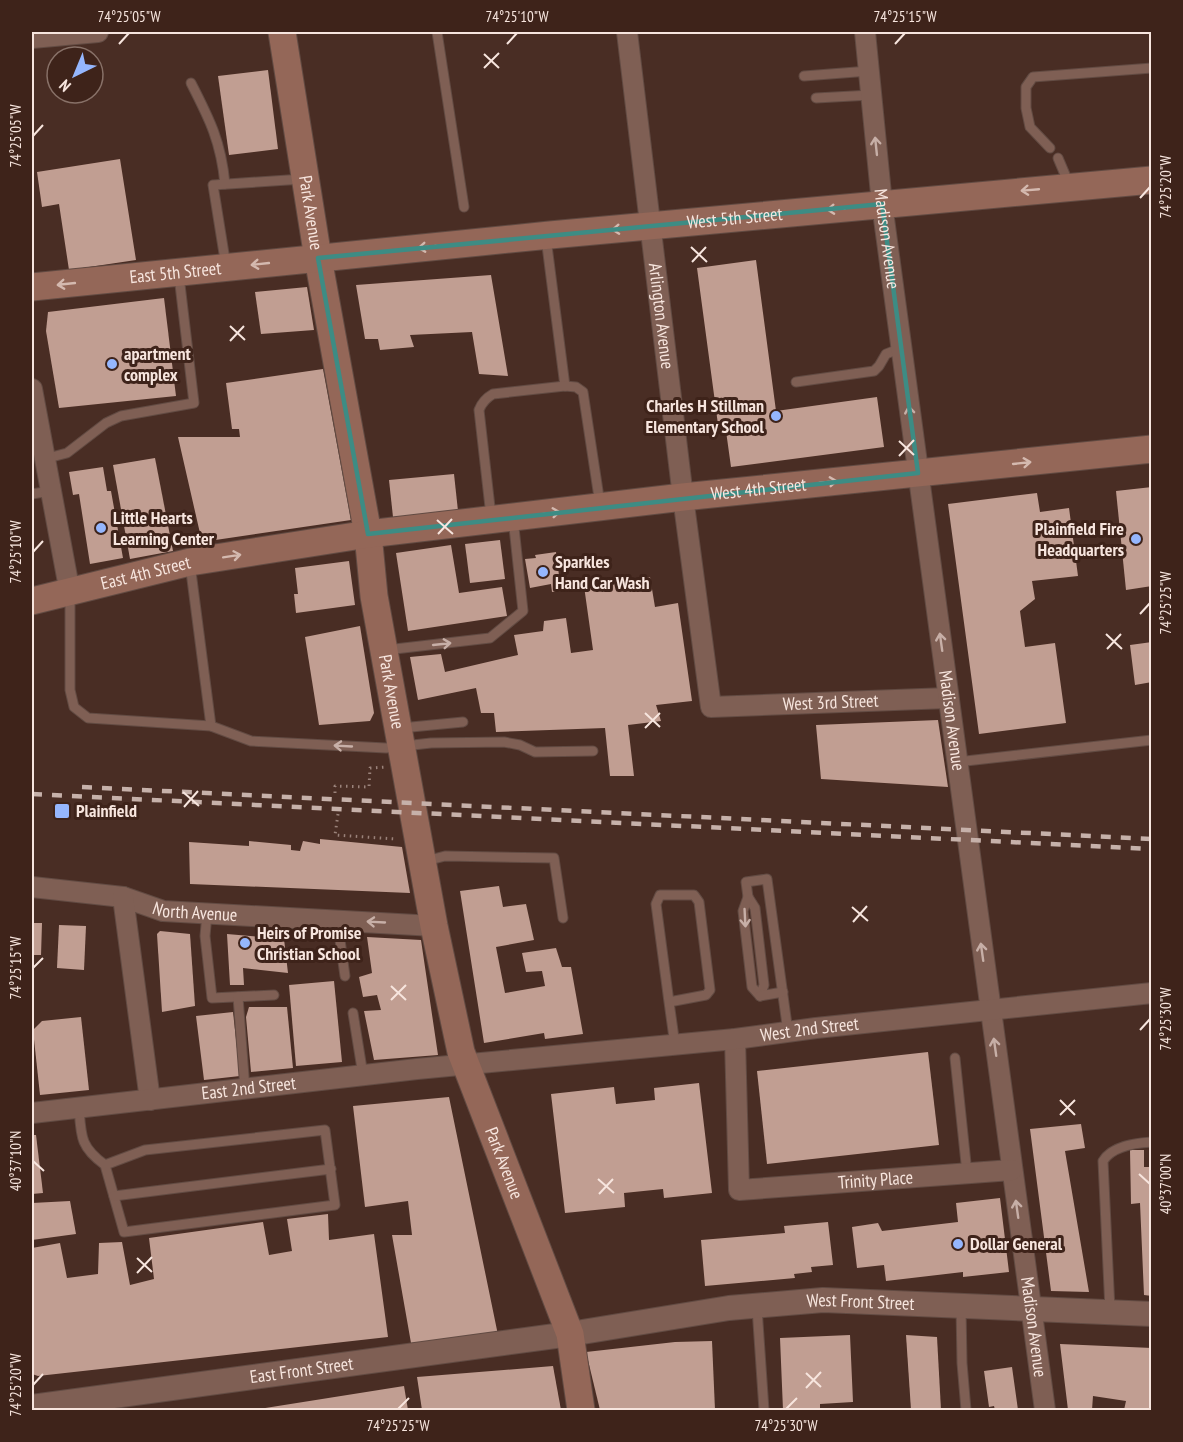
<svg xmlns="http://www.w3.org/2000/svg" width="1183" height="1442" font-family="'PT Sans Narrow',sans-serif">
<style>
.building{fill:#c19e92}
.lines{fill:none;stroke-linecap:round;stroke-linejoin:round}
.service-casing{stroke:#624b43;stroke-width:11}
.minor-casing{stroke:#624b43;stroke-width:22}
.tertiary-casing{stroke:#624b43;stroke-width:26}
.secondary-casing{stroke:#624b43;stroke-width:29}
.path{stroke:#9a827a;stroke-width:3;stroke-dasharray:1.5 4.5;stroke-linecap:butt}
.service{stroke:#7f5f54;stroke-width:9}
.minor{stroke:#7f5f54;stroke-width:20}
.tertiary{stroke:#7f5f54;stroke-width:24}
.secondary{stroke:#946758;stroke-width:27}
.rail{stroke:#c6b1aa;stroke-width:4.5;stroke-dasharray:10 10;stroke-linecap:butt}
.oneway{stroke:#c7afa7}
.oneway2{stroke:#d4b9af}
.marked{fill:none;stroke:#3d8c84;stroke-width:4.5;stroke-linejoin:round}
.ticks{fill:none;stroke:#f7e5de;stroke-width:2}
.poi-dot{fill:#95b6fd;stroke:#3e231a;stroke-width:2}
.labels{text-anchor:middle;stroke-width:6;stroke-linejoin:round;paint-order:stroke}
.street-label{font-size:18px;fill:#f7e5de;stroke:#3e231a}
.poi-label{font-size:18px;font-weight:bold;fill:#f7e5de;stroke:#3e231a;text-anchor:start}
.neatline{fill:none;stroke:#f7e5de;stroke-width:2}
.ticks-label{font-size:15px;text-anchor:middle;fill:#f7e5de}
</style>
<rect width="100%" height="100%" fill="#492d24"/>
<!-- building -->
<g class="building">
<path d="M268,70l10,79 -49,6 -11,-79z"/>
<path d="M120,159l16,101 -67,10 -10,-66 -17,3 -5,-35z"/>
<path d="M756,260l20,151 101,-14 7,50 -153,20 -5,-36 -7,1 -22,-164z"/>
<path d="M491,275l17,101 -29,-2 -7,-42 -62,3 4,12 -34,3 -2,-11h-13l-9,-54z"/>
<path d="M307,287l7,43 -53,4 -6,-42z"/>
<path d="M164,298l12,98 -117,12 -13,-77 2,-19z"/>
<path d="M323,369l28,151 -149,22 -24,-105h62l-1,-8h-7l-6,-46z"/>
<path d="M155,458l18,93 -43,8 -17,-94z"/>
<path d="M103,467l4,24h4l12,67 -33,6 -11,-70 -6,1 -4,-23z"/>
<path d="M454,474l4,37 -65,6 -4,-37z"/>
<path d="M1152,487v99l-26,4 -10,-99z"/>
<path d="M1037,493l3,19 29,-4 9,68 -46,5 3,18 -15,12 5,36 30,-4 11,80 -87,11 -31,-230z"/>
<path d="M500,540l5,39 -35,4 -5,-39z"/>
<path d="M451,545l8,48 43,-6 5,29 -99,15 -12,-78z"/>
<path d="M556,552l5,39 -9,1 -1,-8 -21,4 -5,-29 11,-1 -1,-3z"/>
<path d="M349,561l6,44 -59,8 -2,-19h4l-3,-26z"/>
<path d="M650,577l5,30 23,-4 14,98 -36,4 5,16 -33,4 6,51h-24l-5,-48 -109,4 -2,-19h-13l-5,-25 -58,12 -8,-43 31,-3 4,18 73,-17 -4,-20 29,-4 1,-10 22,-3 5,35 22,-3 -9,-64z"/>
<path d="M360,626l14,87 -4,8 -51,4 -14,-88z"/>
<path d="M1152,642v40l-17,3 -5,-40z"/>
<path d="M938,720l10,67 -127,-8 -5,-54z"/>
<path d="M320,839l82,8 8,46 -220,-9 -1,-42 60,4v-5l42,4v5l9,1 3,-10 17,3z"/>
<path d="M499,886l4,21 23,-3 8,36 -38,7 9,46 40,-7 -3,-15 -16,1 -4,-19 34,-5 6,19h9l12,67 -38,5 -1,-6 -60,10 -24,-152z"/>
<path d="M32,923h10l-1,32h-9z"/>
<path d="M59,925l27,1 -2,44 -27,-2z"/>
<path d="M160,931l30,3 5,72 -33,6 -5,-78z"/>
<path d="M227,934l57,5 4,34 -45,-5 1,17h-14z"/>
<path d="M367,937l54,3 17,115 -64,5 -10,-49 17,-1 -4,-15 -14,2 -4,-20 13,-4z"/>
<path d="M334,981l8,81 -46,4 -7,-81z"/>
<path d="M249,1007h38l6,61 -42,4 -5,-55z"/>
<path d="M233,1012l7,64 -36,4 -8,-64z"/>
<path d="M81,1017l8,73 -49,5 -7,-65 9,-9z"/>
<path d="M928,1052l11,93 -172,19 -10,-93z"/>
<path d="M699,1083l13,110 -48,5 -1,-9 -39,4 1,14 -60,6 -14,-119 63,-7 2,17 39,-4 -1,-12z"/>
<path d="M449,1097l49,238 -87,8 -19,-108h20l-4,-34 -43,6 -12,-101z"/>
<path d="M1081,1124l4,24 -20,3 24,141 -38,-1 -21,-162z"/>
<path d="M32,1135h4l7,58 -11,1z"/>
<path d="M1130,1150h14v17h8v129l-8,-1 -4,-92 -9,1z"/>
<path d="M1000,1198l9,74 -46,5v-5l-77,9 -2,-16 -27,3 -5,-41 26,-4 4,8 76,-9 -2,-19z"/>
<path d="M70,1201l6,33 -44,6v-37z"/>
<path d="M328,1214l1,26 45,-6 14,103 -350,39 -6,-2v-126l28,-5 7,35 31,-4 1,-31 23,-1 8,43 24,-6 -5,-41 114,-16 6,33 23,-4 -5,-32z"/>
<path d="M828,1222l5,43 -22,2 1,5 -18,2 1,4 -90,8 -4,-46 84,-7 -1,-7z"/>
<path d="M850,1335l3,67 -33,2v6h-37l-3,-72z"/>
<path d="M906,1335l31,2 4,73h-30z"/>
<path d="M712,1341l3,69h-115l-14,-58 89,-10z"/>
<path d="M1060,1344l92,4v62h-28l2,-9 -33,-5 -1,14h-24z"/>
<path d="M553,1366l8,44h-139l-5,-33z"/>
<path d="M1012,1367l6,43h-23l-1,-4 -5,1 -5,-36z"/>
<path d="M404,1386l4,24h-148l-1,-1z"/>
</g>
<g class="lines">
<!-- service casing -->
<g class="service-casing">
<g id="service">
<path d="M437,32l27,175"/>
<path d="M804,76l65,-5"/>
<path d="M191,83c19,37 30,59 34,101"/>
<path d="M816,98l55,-3"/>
<path d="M1050,148l-20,-21 -4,-19v-21l7,-10 119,-9"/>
<path d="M1058,158l11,26"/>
<path d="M546,238l19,148"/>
<path d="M226,266l-13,-81 90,-6"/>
<path d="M796,382l78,-11 5,-5 7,-12 15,-6"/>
<path d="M44,459l23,-6 39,-30 15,-7 73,-13 -15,-127"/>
<path d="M32,494l18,-3"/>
<path d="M491,516l-12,-106c3,-8 7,-12 14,-16l72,-8 11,1 7,5 17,112"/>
<path d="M190,564l21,162"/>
<path d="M70,595v95l4,17 14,11 123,8 40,15 135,7 45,-5 73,-1 16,3 15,7 58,-1"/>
<path d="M386,650l104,-12 33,-27 -10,-93"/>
<path d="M401,728l62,-6"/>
<path d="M957,762l195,-22"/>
<path d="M426,861l19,-5 109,2 9,60"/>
<path d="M748,897l7,11 9,77 -4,11"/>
<path d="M207,914l-2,22 7,62 62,-3"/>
<path d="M341,921l-1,19 5,36"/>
<path d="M760,996l-8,-9 -9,-76 5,-14 -2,-15 21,-3 21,153"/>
<path d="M760,996l23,-4"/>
<path d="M238,997l7,92"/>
<path d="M669,1002l-13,-98 4,-9h34l5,7 11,88 -4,5 -37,7 6,43"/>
<path d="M353,1013l10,62"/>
<path d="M955,1058l12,115"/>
<path d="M79,1107c2,29 1,40 26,58l40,-15 180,-20 10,75 -211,27 -19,-67"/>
<path d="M114,1196l217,-27"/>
<path d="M757,1308l7,102"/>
<path d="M961,1308l1,55 4,47"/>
<path d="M1110,1310l-7,-149c9,-15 32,-18 49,-19"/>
</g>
</g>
<!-- minor casing -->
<g class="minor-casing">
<g id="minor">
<path id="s1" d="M627,32l56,465 28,210 237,-9"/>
<path id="s2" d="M865,32l17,172 163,1206"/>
<path d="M32,38l66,-6"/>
<path d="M32,389l38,204"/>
<path id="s3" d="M32,887l91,10 40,14 271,15"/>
<path d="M123,897l27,203"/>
<path id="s4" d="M735,1039l4,151 273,-20"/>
<path id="s5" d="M32,1113l385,-44 318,-30 81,-11 336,-35"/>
</g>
</g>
<!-- tertiary casing -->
<g class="tertiary-casing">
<g id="tertiary">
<path id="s6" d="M32,1407l538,-73 159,-26 94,-8 329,14"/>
</g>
</g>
<!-- secondary casing -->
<g class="secondary-casing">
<g id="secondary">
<path id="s7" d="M282,32l36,226 50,276 6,62 60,330 27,126 109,282 11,76"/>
<path id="s8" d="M32,287l518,-52 602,-55"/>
<path id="s9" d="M32,601l158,-39 178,-28 315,-37 469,-48"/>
</g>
</g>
<!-- path -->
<g class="path">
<path d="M335,793v-7l34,1 1,-19 16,-1"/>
<path d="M338,814l-3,21 61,4"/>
</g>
<!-- service -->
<use href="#service" class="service"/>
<!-- minor -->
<use href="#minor" class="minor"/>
<!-- tertiary -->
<use href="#tertiary" class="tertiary"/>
<!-- secondary -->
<use href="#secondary" class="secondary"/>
<!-- rail -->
<g class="rail">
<path d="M82,787l1070,52"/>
<path d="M32,794l1120,55"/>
</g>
</g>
<!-- one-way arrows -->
<defs><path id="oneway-shaft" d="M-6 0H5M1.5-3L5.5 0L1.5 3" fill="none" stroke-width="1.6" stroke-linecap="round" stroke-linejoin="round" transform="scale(1.5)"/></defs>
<g class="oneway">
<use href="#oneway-shaft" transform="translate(876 146) rotate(-96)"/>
<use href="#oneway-shaft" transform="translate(910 415) rotate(-98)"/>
<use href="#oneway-shaft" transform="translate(941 642) rotate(-98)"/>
<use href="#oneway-shaft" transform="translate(442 644) rotate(-6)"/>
<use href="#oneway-shaft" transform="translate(343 746) rotate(-177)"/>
<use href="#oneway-shaft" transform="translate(745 918) rotate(87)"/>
<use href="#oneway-shaft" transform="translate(376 922) rotate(-177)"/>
<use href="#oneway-shaft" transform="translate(982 952) rotate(-98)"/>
<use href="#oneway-shaft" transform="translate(995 1047) rotate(-98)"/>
<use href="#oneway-shaft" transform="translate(1017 1209) rotate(-98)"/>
</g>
<g class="oneway2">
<use href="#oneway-shaft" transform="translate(1030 190) rotate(175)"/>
<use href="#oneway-shaft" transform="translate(836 209) rotate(175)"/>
<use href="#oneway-shaft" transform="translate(621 229) rotate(175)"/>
<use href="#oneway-shaft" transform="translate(427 247) rotate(174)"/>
<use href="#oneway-shaft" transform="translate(260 264) rotate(174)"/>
<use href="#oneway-shaft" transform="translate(66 284) rotate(174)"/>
<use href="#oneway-shaft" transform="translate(1022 463) rotate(-6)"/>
<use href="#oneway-shaft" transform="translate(828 482) rotate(-6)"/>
<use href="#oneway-shaft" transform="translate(551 513) rotate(-7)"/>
<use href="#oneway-shaft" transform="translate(232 556) rotate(-9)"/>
</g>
<!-- marked area -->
<path class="marked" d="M882,204l36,269 -550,61 -50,-276z"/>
<!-- ticks -->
<path class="ticks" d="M119,44l10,-11M507,44l10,-11M895,44l10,-11M484,54l15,14M484,68l15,-15M33,136l10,-11M1140,198l10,-11M691,247l16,15M692,262l14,-15M230,326l15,14M230,341l14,-15M899,441l15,14M899,456l15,-16M437,520l16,14M438,534l14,-15M33,552l10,-11M1140,614l10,-11M1106,634l16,15M1107,649l14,-15M645,713l15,14M645,728l15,-15M183,792l16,14M184,807l14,-16M852,907l16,14M853,922l14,-16M33,968l10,-10M391,986l15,14M391,1000l15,-15M1140,1030l10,-11M1060,1100l15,15M1060,1115l15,-15M33,1161l11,10M1139,1174l11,10M598,1179l16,14M599,1194l14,-15M137,1258l15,14M137,1273l15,-16M806,1373l15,14M33,1385l10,-11M806,1388l15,-16M398,1409l11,-11M786,1409l11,-11"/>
<!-- markers -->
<g class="poi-dot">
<circle cx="112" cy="364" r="6"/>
<circle cx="776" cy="416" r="6"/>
<circle cx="101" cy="528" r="6"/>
<circle cx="1136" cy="539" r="6"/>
<circle cx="543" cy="572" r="6"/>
<rect x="54" y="803" width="16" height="16" rx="3"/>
<circle cx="245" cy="943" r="6"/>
<circle cx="958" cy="1244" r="6"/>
</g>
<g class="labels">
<!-- street labels -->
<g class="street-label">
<text dy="6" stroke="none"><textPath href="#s7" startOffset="183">Park Avenue</textPath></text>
<text dy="6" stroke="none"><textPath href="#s8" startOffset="706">West 5th Street</textPath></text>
<text dy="6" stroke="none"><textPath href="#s2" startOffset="208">Madison Avenue</textPath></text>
<text dy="6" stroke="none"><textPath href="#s8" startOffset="144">East 5th Street</textPath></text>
<text dy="6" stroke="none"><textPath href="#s1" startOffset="286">Arlington Avenue</textPath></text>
<text dy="6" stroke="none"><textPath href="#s9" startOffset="736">West 4th Street</textPath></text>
<text dy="6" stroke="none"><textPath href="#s9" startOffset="117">East 4th Street</textPath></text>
<text dy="6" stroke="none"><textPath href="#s7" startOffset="669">Park Avenue</textPath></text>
<text dy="6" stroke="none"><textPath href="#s1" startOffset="800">West 3rd Street</textPath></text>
<text dy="6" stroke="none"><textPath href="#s2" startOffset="694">Madison Avenue</textPath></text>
<text dy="6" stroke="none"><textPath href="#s3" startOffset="166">North Avenue</textPath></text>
<text dy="6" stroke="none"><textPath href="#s5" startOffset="782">West 2nd Street</textPath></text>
<text dy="6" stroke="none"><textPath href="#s5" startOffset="218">East 2nd Street</textPath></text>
<text dy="6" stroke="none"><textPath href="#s7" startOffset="1155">Park Avenue</textPath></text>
<text dy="6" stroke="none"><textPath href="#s4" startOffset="288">Trinity Place</textPath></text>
<text dy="6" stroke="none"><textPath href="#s6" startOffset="836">West Front Street</textPath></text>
<text dy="6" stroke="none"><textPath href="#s2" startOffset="1306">Madison Avenue</textPath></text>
<text dy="6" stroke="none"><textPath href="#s6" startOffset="272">East Front Street</textPath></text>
</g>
<!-- poi labels -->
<g class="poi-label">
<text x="124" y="360">apartment<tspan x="124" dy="21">complex</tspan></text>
<text x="764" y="412" text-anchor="end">Charles H Stillman<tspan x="764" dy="21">Elementary School</tspan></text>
<text x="113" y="524">Little Hearts<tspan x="113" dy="21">Learning Center</tspan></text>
<text x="1124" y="535" text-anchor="end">Plainfield Fire<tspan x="1124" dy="21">Headquarters</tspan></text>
<text x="555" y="568">Sparkles<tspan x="555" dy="21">Hand Car Wash</tspan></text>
<text x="76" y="817">Plainfield</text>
<text x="257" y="939">Heirs of Promise<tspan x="257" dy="21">Christian School</tspan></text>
<text x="970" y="1250">Dollar General</text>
</g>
</g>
<!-- border -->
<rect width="1183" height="1442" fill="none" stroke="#3e231a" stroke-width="66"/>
<!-- north arrow -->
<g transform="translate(75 75) rotate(223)"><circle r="28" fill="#3e231a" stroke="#887168" stroke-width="1.5"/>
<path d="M0-4.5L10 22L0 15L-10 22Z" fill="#95b6fd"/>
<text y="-9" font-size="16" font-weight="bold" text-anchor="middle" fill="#f7e5de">N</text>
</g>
<rect x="33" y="33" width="1117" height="1376" class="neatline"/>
<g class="ticks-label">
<text x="129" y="22">74°25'05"W</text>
<text x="517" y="22">74°25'10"W</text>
<text x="905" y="22">74°25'15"W</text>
<text transform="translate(16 136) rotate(-90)" y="5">74°25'05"W</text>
<text transform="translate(1166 187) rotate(-90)" y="5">74°25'20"W</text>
<text transform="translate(16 552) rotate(-90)" y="5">74°25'10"W</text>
<text transform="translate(1166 603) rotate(-90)" y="5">74°25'25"W</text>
<text transform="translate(16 968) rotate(-90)" y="5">74°25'15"W</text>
<text transform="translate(1166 1019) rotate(-90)" y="5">74°25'30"W</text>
<text transform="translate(16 1161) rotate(-90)" y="5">40°37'10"N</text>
<text transform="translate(1166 1184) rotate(-90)" y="5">40°37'00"N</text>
<text transform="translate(16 1385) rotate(-90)" y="5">74°25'20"W</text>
<text x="398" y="1431">74°25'25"W</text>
<text x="786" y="1431">74°25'30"W</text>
</g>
</svg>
